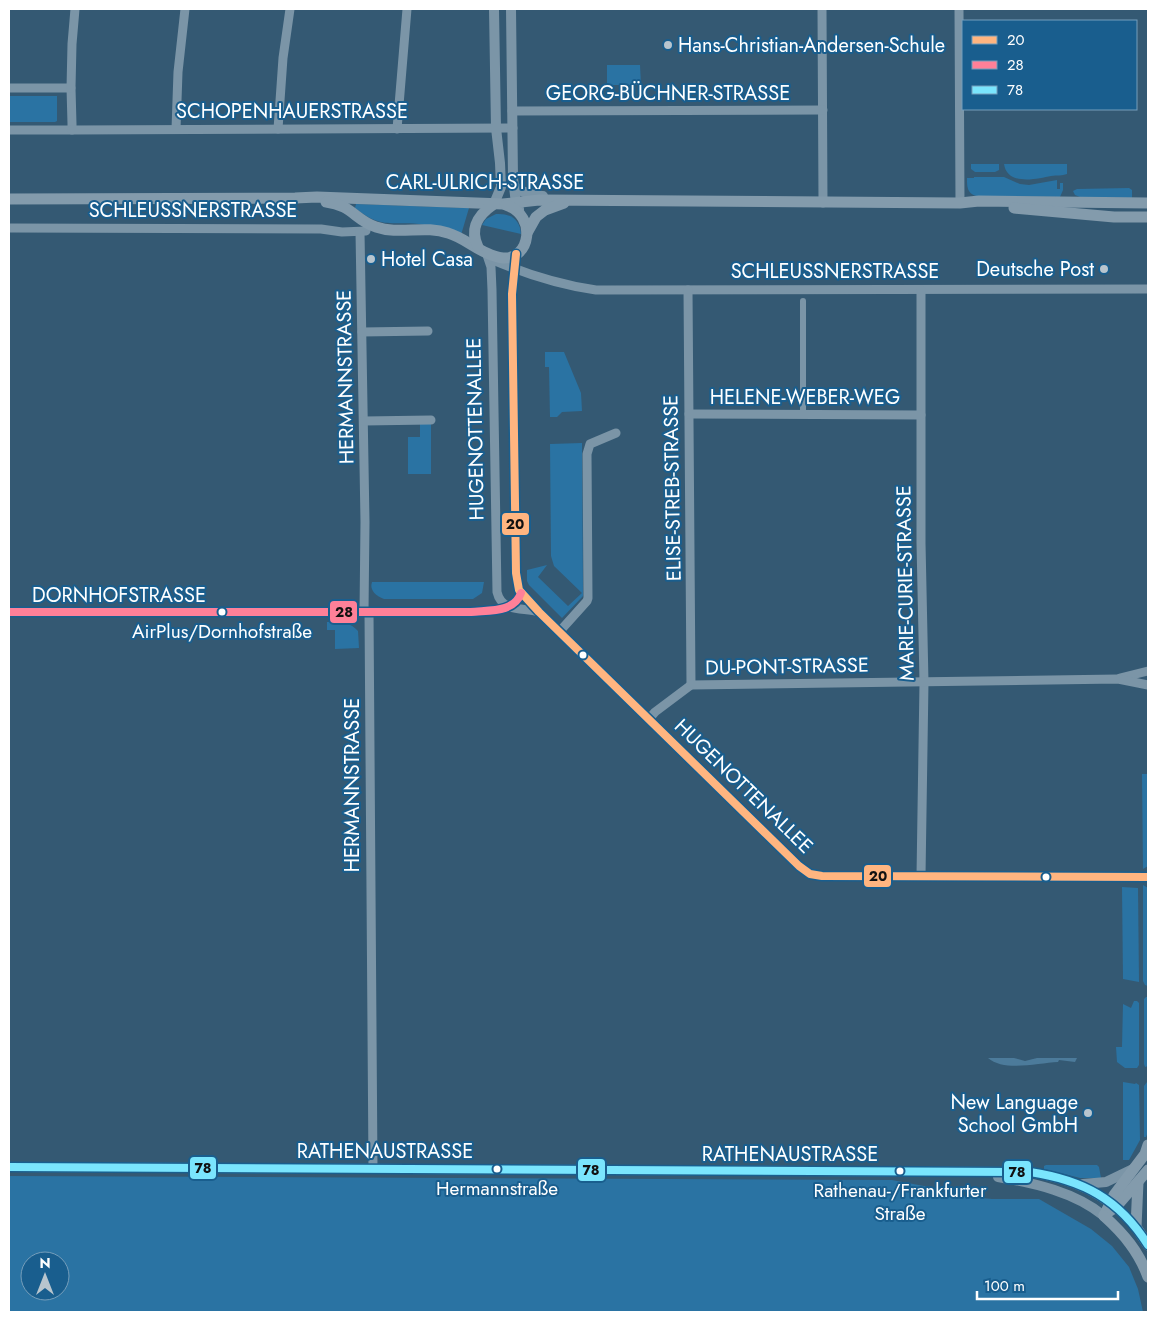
<svg xmlns="http://www.w3.org/2000/svg" width="1157" height="1321" font-family="Jost,sans-serif">
<style>
.green{fill:#2a73a3;fill-rule:evenodd}
.water{fill:#4c7b9b}
.lines{fill:none;stroke-linecap:round;stroke-linejoin:round}
.pedestrian{stroke:#7b95a7;stroke-width:6}
.minor{stroke:#7b95a7;stroke-width:9}
.tertiary{stroke:#7b95a7;stroke-width:10}
.secondary{stroke:#839bac;stroke-width:11}
.bus-1-casing{stroke:#195e8e;stroke-width:11}
.bus-2-casing{stroke:#195e8e;stroke-width:11}
.bus-3-casing{stroke:#195e8e;stroke-width:11}
.bus-1{stroke:#ffb580;stroke-width:8}
.bus-2{stroke:#ff8098;stroke-width:8}
.bus-3{stroke:#7ae5fd;stroke-width:8}
.poi-dot{fill:#b8c5ce;stroke:#195e8e;stroke-width:2}
.bus-dot{fill:#fff;stroke:#195e8e;stroke-width:2}
.labels{text-anchor:middle;stroke-width:4;stroke-linejoin:round;paint-order:stroke}
.bus-label{font-size:19px;fill:#fff;stroke:#195e8e}
.poi-label{font-size:20px;fill:#fff;stroke:#195e8e;text-anchor:start}
.street-label{font-size:20px;fill:#fff;stroke:#195e8e}
.line-badge{stroke:#195e8e;stroke-width:2}
.pale-badge-label{font-size:14px;text-anchor:middle;font-weight:bold;fill:#111}
</style>
<rect width="100%" height="100%" fill="#345973"/>
<!-- green -->
<g class="green">
<path d="M607,65h33l1,20h-34z"/>
<path d="M9,96h48v25l-2,1h-46z"/>
<path d="M971,164h28v6l-4,2h-20l-4,-3z"/>
<path d="M1004,164h63v10c-5,2 -10,1 -16,2 -14,3 -44,10 -47,-12z"/>
<path d="M974,177h30l16,7 9,1 28,-5v9h3v-6h3v7l-3,7 -84,-1c-9,-3 -9,-9 -9,-18h7z"/>
<path d="M1129,188l3,2v8l-52,-1 -5,-2 -2,-4 4,-2z"/>
<path d="M356,204l113,4 -8,27c-13,-3 -28,-9 -42,-11 -29,-3 -38,5 -64,-16z"/>
<path d="M496,214c14,-1 24,5 25,20l-39,-9 4,-6z"/>
<path d="M545,352h19l17,41 1,18 -20,1 -5,5h-7l-1,-50h-4z"/>
<path d="M420,424h11v50h-23v-37h12z"/>
<path d="M582,443l1,153 -21,22 -33,-33 -2,-4v-11l20,-5 -9,12 30,29 14,-13 -28,-27 -3,-10 -1,-112z"/>
<path d="M372,582h112l-2,11 -9,6h-89c-8,-3 -15,-9 -12,-17z"/>
<path d="M327,622c12,0 22,-1 31,9l1,17 -24,1v-19h-8z"/>
<path d="M1142,774h5l1,11v81l-5,3z"/>
<path d="M1143,885l5,3v98l-3,-1 -2,-4z"/>
<path d="M1122,887l16,1 1,94 -16,-3z"/>
<path d="M1146,997h2v69l-3,1 -1,-3v-65z"/>
<path d="M1134,1001h3l2,2v62l-2,3h-12l-8,-6 -1,-15h6l1,-43 8,4z"/>
<path d="M1123,1082l12,2 1,-1 3,2 1,55 -11,20h-6z"/>
<path d="M1147,1082h1v50l-2,5h-2v-51z"/>
<path d="M1046,1165h51l2,2 2,11h-21l-36,-9v-3z"/>
<path d="M9,1176l883,4 32,6 27,9 41,4h47l52,30 21,17 17,21 9,22 5,23h-1134zM30,1261h30v30h-30z"/>
</g>
<!-- water -->
<path class="water" d="M988,1058h26l11,3 12,-3h40l-2,4 -16,-2 -1,2c-20,1 -54,10 -70,-4z"/>
<g class="lines">
<!-- pedestrian -->
<path class="pedestrian" d="M803,301v113"/>
<!-- minor -->
<g class="minor">
<path d="M822,9l1,194"/>
<path d="M959,9l1,194"/>
<path d="M9,88h62l1,36v6h-63"/>
<path d="M71,88l1,-44 3,-35"/>
<path d="M512,111l311,-1"/>
<path d="M176,129l2,-57 7,-63"/>
<path d="M278,129l5,-71 7,-49"/>
<path d="M397,129l10,-120"/>
<path d="M72,130l441,-2"/>
<path d="M9,228l312,1 21,3 24,-1"/>
<path d="M360,232l5,290 -1,90"/>
<path d="M516,254l-4,40 4,279 3,17 20,22 260,254 11,8 12,2 326,1"/>
<path d="M487,255l4,12 1,23 5,302c5,21 26,15 42,20"/>
<path d="M493,260c33,14 68,25 103,30l552,-1"/>
<path d="M688,290l3,395"/>
<path d="M921,290v253l3,139 -3,194"/>
<path d="M362,332l66,-1"/>
<path d="M689,414l232,1"/>
<path d="M364,421l67,-1"/>
<path d="M9,612h462c18,-2 43,1 50,-19"/>
<path d="M369,612l4,557"/>
<path d="M560,631l27,-30 1,-3 -1,-144 3,-10 26,-11"/>
<path d="M1120,678l28,-7"/>
<path d="M649,719l6,-7 36,-27 427,-6 30,6"/>
</g>
<!-- tertiary -->
<g class="tertiary">
<path d="M494,9l2,119 4,35 1,24 -7,17"/>
<path d="M511,9l2,169 3,26 3,5"/>
<path d="M515,187c9,6 17,9 28,9"/>
<path d="M9,1167l1021,5c45,7 75,21 106,55"/>
<path d="M998,1177c36,6 77,15 106,39"/>
<path d="M1083,1184l23,-2 27,-13"/>
</g>
<!-- secondary -->
<g class="secondary">
<path d="M9,199l286,-1 22,-1 186,7 36,-4 421,3 19,-2 169,2"/>
<path d="M326,202c26,3 30,19 50,25 23,8 49,-2 72,6 18,5 35,23 55,25 27,2 35,-42 3,-53"/>
<path d="M1014,208l100,9h34"/>
<path d="M527,233l9,-16 9,-7 19,-7"/>
<path d="M478,247c-9,-19 0,-32 16,-43"/>
<path d="M1138,1182l-2,45 12,18"/>
<path d="M1104,1215l12,-8 32,-37"/>
<path d="M1104,1216l10,-21 31,-41 3,-9"/>
<path d="M1104,1216c20,18 35,36 44,61"/>
</g>
<!-- bus-1 casing -->
<g class="bus-1-casing">
<path id="bus-1" d="M516,254l-4,40 4,279 3,17 20,22 260,254 11,8 12,2 326,1"/>
</g>
<!-- bus-2 casing -->
<g class="bus-2-casing">
<path id="bus-2" d="M9,612h462c18,-2 43,1 50,-19"/>
</g>
<!-- bus-3 casing -->
<g class="bus-3-casing">
<path id="bus-3" d="M9,1167l1021,5c53,8 89,27 118,73"/>
</g>
<!-- bus-1 -->
<use href="#bus-1" class="bus-1"/>
<!-- bus-2 -->
<use href="#bus-2" class="bus-2"/>
<!-- bus-3 -->
<use href="#bus-3" class="bus-3"/>
</g>
<!-- markers -->
<g class="poi-dot">
<circle cx="668" cy="45" r="5"/>
<circle cx="371" cy="259" r="5"/>
<circle cx="1104" cy="269" r="5"/>
<circle cx="1088" cy="1113" r="5"/>
</g>
<g class="bus-dot">
<circle cx="222" cy="612" r="4.5"/>
<circle cx="583" cy="655" r="4.5"/>
<circle cx="1046" cy="877" r="4.5"/>
<circle cx="497" cy="1169" r="4.5"/>
<circle cx="900" cy="1171" r="4.5"/>
</g>
<g class="labels">
<!-- bus labels -->
<g class="bus-label">
<text x="222" y="638">AirPlus/Dornhofstraße</text>
<text x="497" y="1195">Hermannstraße</text>
<text x="900" y="1197">Rathenau-/Frankfurter<tspan x="900" dy="23">Straße</tspan></text>
</g>
<!-- poi labels -->
<g class="poi-label">
<text x="678" y="52">Hans-Christian-Andersen-Schule</text>
<text x="381" y="266">Hotel Casa</text>
<text x="1094" y="276" text-anchor="end">Deutsche Post</text>
<text x="1078" y="1109" text-anchor="end">New Language<tspan x="1078" dy="23">School GmbH</tspan></text>
</g>
<!-- street labels -->
<g class="street-label">
<text x="668" y="100">GEORG-BÜCHNER-STRASSE</text>
<text x="292" y="118">SCHOPENHAUERSTRASSE</text>
<text x="485" y="189">CARL-ULRICH-STRASSE</text>
<text x="193" y="217">SCHLEUSSNERSTRASSE</text>
<text x="835" y="278">SCHLEUSSNERSTRASSE</text>
<text transform="translate(345 377) rotate(-91)" y="7">HERMANNSTRASSE</text>
<text x="805" y="404">HELENE-WEBER-WEG</text>
<text transform="translate(475 429) rotate(-91)" y="7">HUGENOTTENALLEE</text>
<text transform="translate(672 488) rotate(-91)" y="7">ELISE-STREB-STRASSE</text>
<text transform="translate(905 583) rotate(-91)" y="7">MARIE-CURIE-STRASSE</text>
<text x="119" y="602">DORNHOFSTRASSE</text>
<text transform="translate(787 666) rotate(-1)" y="7">DU-PONT-STRASSE</text>
<text transform="translate(352 785) rotate(-90)" y="7">HERMANNSTRASSE</text>
<text transform="translate(744 786) rotate(44)" y="7">HUGENOTTENALLEE</text>
<text x="385" y="1158">RATHENAUSTRASSE</text>
<text x="790" y="1161">RATHENAUSTRASSE</text>
</g>
</g>
<g class="line-badge">
<rect x="501" y="512" width="29" height="24" rx="5" fill="#ffb580"/>
<rect x="329" y="600" width="29" height="24" rx="5" fill="#ff8098"/>
<rect x="863" y="864" width="29" height="24" rx="5" fill="#ffb580"/>
<rect x="189" y="1156" width="28" height="24" rx="5" fill="#7ae5fd"/>
<rect x="577" y="1158" width="29" height="24" rx="5" fill="#7ae5fd"/>
<rect x="1003" y="1160" width="29" height="24" rx="5" fill="#7ae5fd"/>
</g>
<g class="pale-badge-label">
<text x="515" y="529">20</text>
<text x="344" y="617">28</text>
<text x="878" y="881">20</text>
<text x="203" y="1173">78</text>
<text x="591" y="1175">78</text>
<text x="1017" y="1177">78</text>
</g>
<!-- border -->
<rect width="1157" height="1321" fill="none" stroke="#ffffff" stroke-width="20"/>
<!-- legend -->
<rect x="962" y="20" width="175" height="90" fill="#195e8e" stroke="#759ebb"/>
<rect x="972" y="36" width="25" height="8" fill="#ffb580" stroke="#759ebb"/>
<text x="1007" y="45" font-size="15" fill="#ffffff">20</text>
<rect x="972" y="61" width="25" height="8" fill="#ff8098" stroke="#759ebb"/>
<text x="1007" y="70" font-size="15" fill="#ffffff">28</text>
<rect x="972" y="86" width="25" height="8" fill="#7ae5fd" stroke="#759ebb"/>
<text x="1007" y="95" font-size="15" fill="#ffffff">78</text>
<!-- north arrow -->
<g transform="translate(45 1276)"><circle r="24" fill="#195e8e" stroke="#759ebb"/>
<path d="M0-4L9 19L0 12L-9 19Z" fill="#b8c5ce"/>
<text y="-8" font-size="14" font-weight="bold" text-anchor="middle" fill="#ffffff">N</text>
</g>
<!-- scale -->
<path d="M977 1291v8h141v-8" fill="none" stroke="#ffffff" stroke-width="2.5"/>
<text x="984" y="1291" font-size="15" fill="#ffffff" stroke="#195e8e" stroke-width="4" paint-order="stroke">100 m</text>
</svg>
